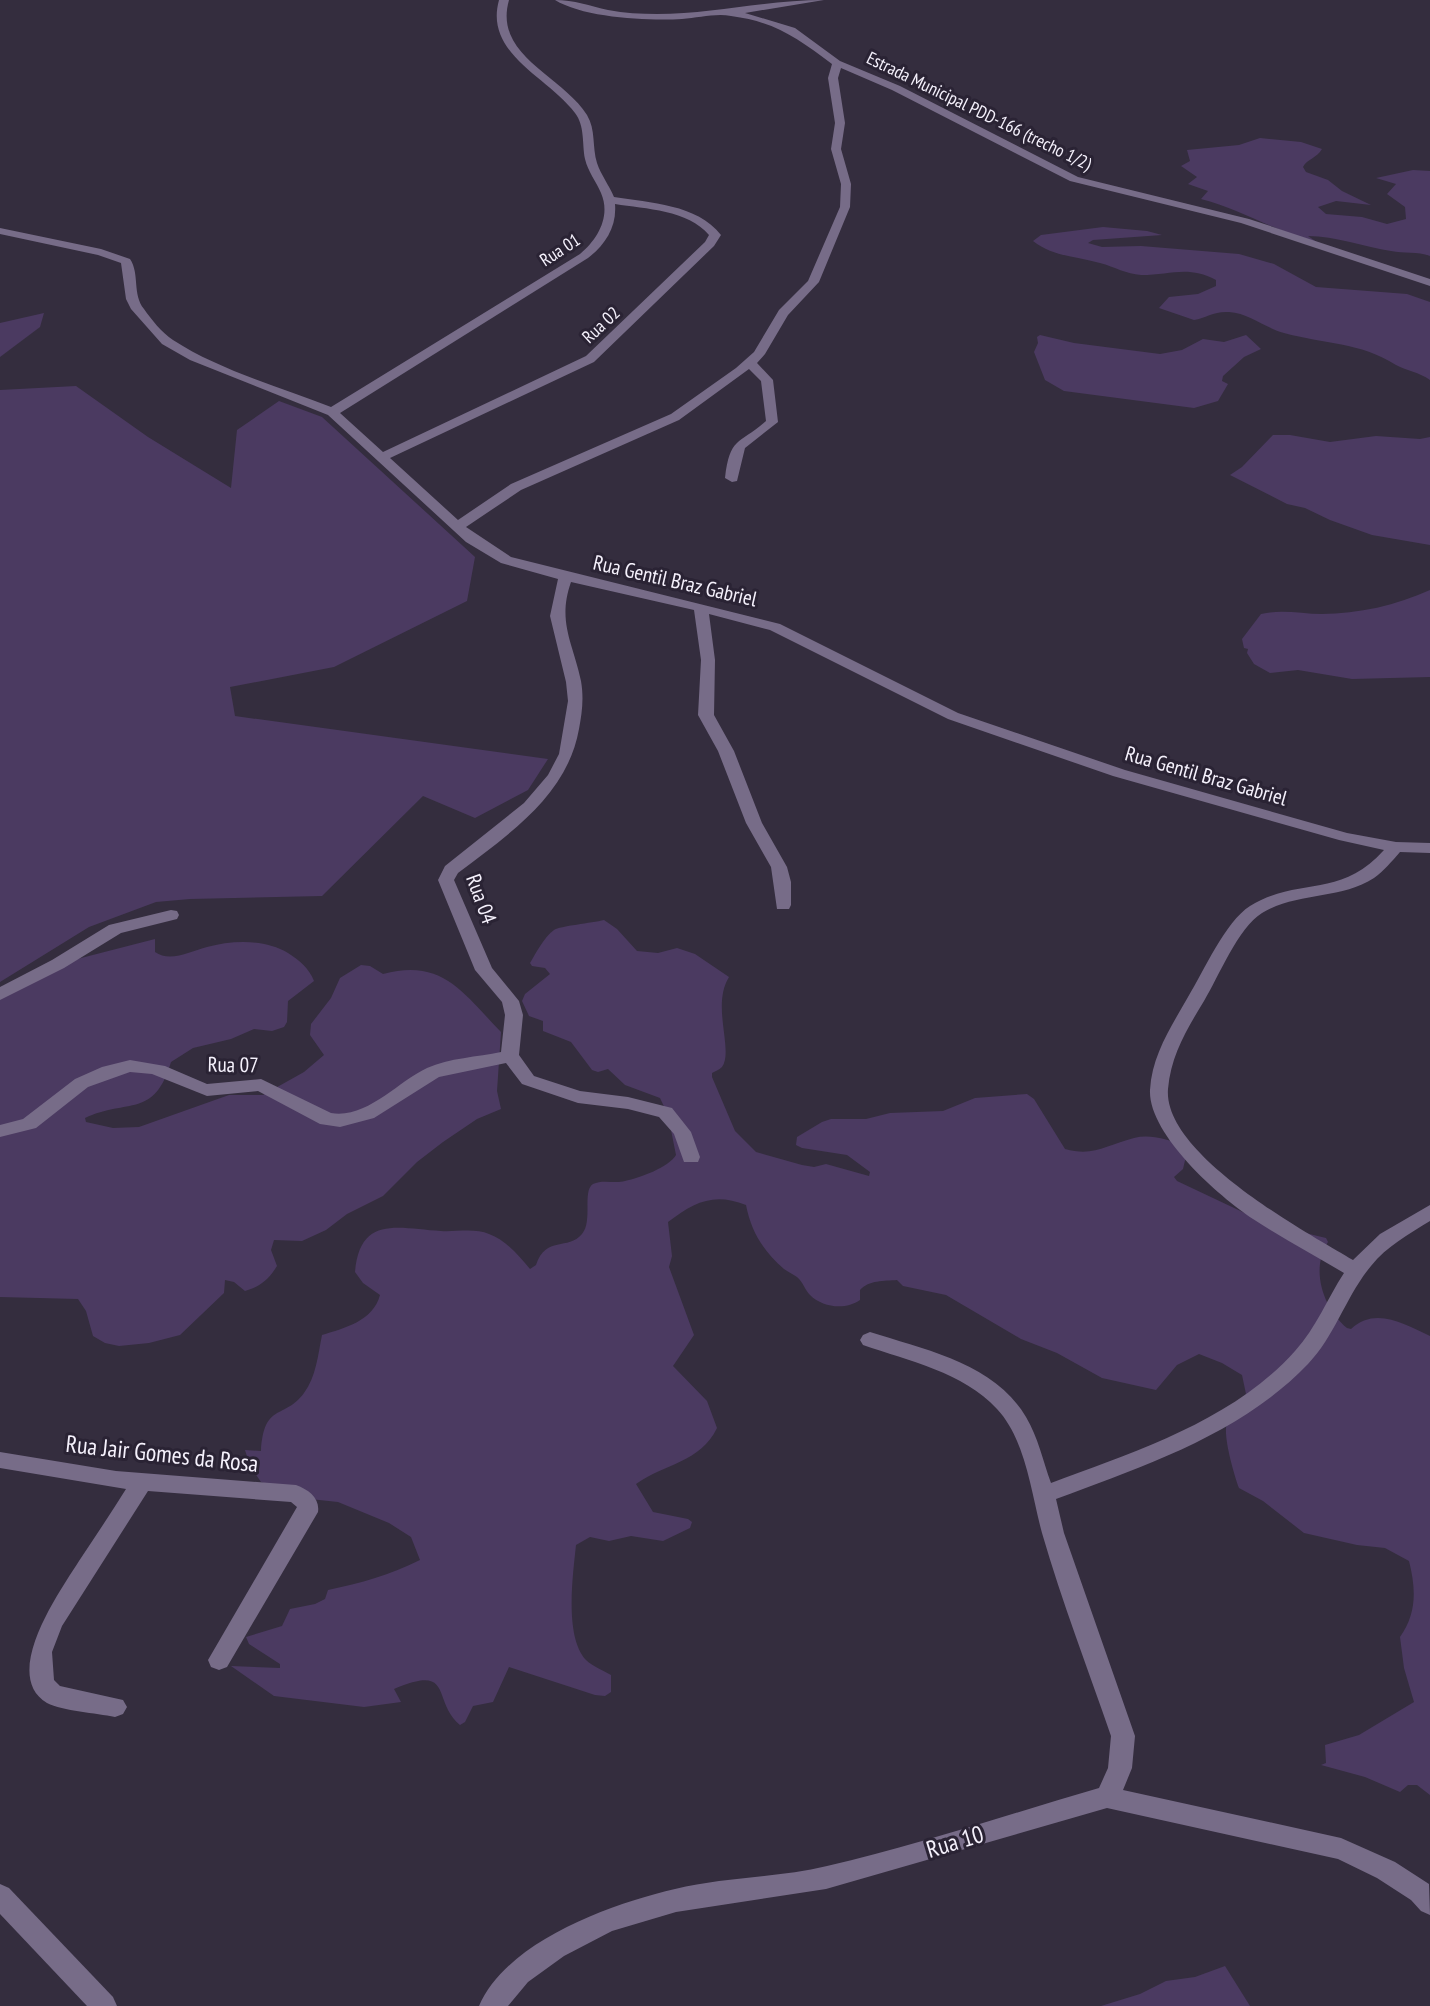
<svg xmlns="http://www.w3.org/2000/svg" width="1430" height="2006" font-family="'PT Sans Narrow',sans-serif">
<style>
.green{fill:#4b3a61}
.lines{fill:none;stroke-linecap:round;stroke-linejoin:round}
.minor{fill:#776c88;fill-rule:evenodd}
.labels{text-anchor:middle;stroke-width:6;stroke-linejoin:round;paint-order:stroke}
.far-street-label{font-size:18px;fill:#f5f1fc;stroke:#2a2334}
.street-label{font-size:21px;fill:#f5f1fc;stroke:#2a2334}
.near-street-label{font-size:24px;fill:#f5f1fc;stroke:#2a2334}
</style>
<rect width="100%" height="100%" fill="#342d3e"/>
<!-- green -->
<g class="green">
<path d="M1260,138l41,4 21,7c-5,9 -15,10 -19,18l3,5 22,8 14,11 29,14 -35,-4 -18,6 8,7 36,3 25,7 19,-5 -1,-12 -18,-13 9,-10 -20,-6 37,-8 17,1v85c-13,-5 -26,-2 -39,-5 -26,-4 -56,-15 -83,-15l10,7c-40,-10 -77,-34 -117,-44l7,-8 -20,-7 9,-7 -16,-11 9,-5 -3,-11 52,-5z"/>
<path d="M1103,227l44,4 15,4 -69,5 -5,3 14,4 39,-1 98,8 35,10 42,23 91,7 23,8v78c-11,-8 -23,-9 -34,-15 -36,-23 -72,-21 -112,-32 -19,-5 -35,-20 -55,-21 -15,-1 -23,6 -35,8l-35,-12 10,-11 29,-3 18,-8v-6c-28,-15 -45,-5 -75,-5 -15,-1 -26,-8 -41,-12 -24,-7 -47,-6 -67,-22l8,-6z"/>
<path d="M44,313l-4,14 -40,30v-34z"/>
<path d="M1040,335l34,8 86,11 22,-4 21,-11 21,3 22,-7 15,14 -17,8 -21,19 -1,5 6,3 -10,17 -24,7 -130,-17 -19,-11 -11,-28 4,-9 -1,-6z"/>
<path d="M76,386l72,51 83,51 6,-58 42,-29 43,16 153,140 -8,44 -133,66 -104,20 5,29 313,43 -20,31 -53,28 -52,-22 -101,100 -132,3 -34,3 -67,25 -89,55v-592z"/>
<path d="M1273,435h17l40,7 46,-6 44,3 10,-2v108l-58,-10 -42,-15 -25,-12 -18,-4 -57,-29 12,-8z"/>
<path d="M1430,590v87l-78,2 -54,-9 -28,3 -16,-9 -7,-11 1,-4 -4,-1 -2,-9 19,-25c21,-5 40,0 61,0 36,0 75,-9 108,-24z"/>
<path d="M604,920l13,9 20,22 21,2 19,-5 18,6 34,23c-18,29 5,73 -7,90 -3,3 -7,4 -10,6v4l23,54 21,21 46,13 12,2 12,-3 43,12 1,-4 -23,-17 -45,-7 -6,-3 1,-8 25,-15 9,-3h35l24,-6 53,-2 32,-13 52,-4 7,5 31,50c29,8 41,-4 69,-11 16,-4 32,1 48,7l5,7 -4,17 -9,8 3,4 91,43 58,14 2,4c-18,27 -5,66 19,86l4,1c24,-23 54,-5 79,7v459l-13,-10h-9l-8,7 -35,-15 -44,-12 5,-2 -1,-18 34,-10 55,-33 -10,-34 -4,-31c17,-24 16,-48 9,-76l-24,-13 -28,-3 -53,-12 -41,-32 -24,-13c-5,-14 -14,-45 -13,-60 1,-12 13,-25 20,-34l-4,-19 -20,-12 -23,-9 -22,11 -21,25 -54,-12 -45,-25 -36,-14 -75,-44 -43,-9 -6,-6c-13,1 -28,0 -37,10v10c-14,10 -37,8 -50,-5 -5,-5 -7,-13 -13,-18 -4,-3 -9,-5 -13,-8 -21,-18 -33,-38 -38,-64 -32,-13 -52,-3 -78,17l4,34 -3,11 25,68 -21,31 34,35 10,27c-16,34 -53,36 -81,56l17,28 35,7 4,3 -2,6 -27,13 -32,-5 -22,5 -19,-4 -14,8c-3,30 -12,91 10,115 6,6 18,11 25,15v17l-6,4 -10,-1 -86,-28 -16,35 -20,4 -8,16 -5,3c-29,-24 -5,-62 -66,-36l7,13 -37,5 -90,-11 -43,-30 49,2v-4l-31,-20 -3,-7 36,-11 8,-17 25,-5 10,-5 3,-9c33,-7 62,-15 92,-30l-9,-23 -22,-14 -51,-21 -28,-3 -49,-17 -11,-16 -5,-16 16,1c3,-49 23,-31 43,-58 12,-16 14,-38 18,-58 23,-7 51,-14 58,-40l-17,-12 -8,-11c5,-58 45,-43 86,-41 14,1 35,-3 48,3 17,6 30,22 41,35l6,-4c10,-30 32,-14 46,-31 11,-13 0,-43 11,-50 10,-5 22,0 32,-3 15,-3 44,-14 51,-26l-8,-40 -8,-17 -35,-13 -17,-16 -10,3 -6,-2 -21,-28 -28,-11v-10l-14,-5 -7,-15 3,-7 25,-20 -5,-6 -13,-2 -2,-3c6,-10 14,-26 24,-33 6,-4 38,-7 50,-10z"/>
<path d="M155,939v13c15,11 36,-1 52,-5 26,-7 58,-8 81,6 11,7 21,15 26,28l-26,20 -1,21 -3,5 -12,4 -18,-2 -23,10 -38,9 -22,14c-17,57 -43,36 -86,56l1,4 27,6 26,-1 90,-32h34l41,-23 20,-17 -14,-20 1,-11 20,-26 9,-20 21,-13 9,1 13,8c60,-16 80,19 118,58l-4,59 4,18 -24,10 -34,23 -26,20 -34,34 -36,18 -21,16 -24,11 -28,-1 -3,10 6,16c-8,13 -17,21 -32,25l-11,-9 -9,-2 -1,13 -44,42 -31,8 -30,3 -14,-3 -12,-7 -7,-25 -8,-12 -78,-2v-303l54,-29z"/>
<path d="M1225,1966l25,40h-149l39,-12 26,-13 29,-4z"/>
</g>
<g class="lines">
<!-- minor -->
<g class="minor">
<path d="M499,0h10c-16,56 53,75 78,115 9,15 5,32 10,48 4,12 12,22 17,34 36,6 83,7 107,38l-7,11 -120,116 -204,96 68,62 53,-36 160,-70 65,-46 18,-16 25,-42 29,-29 32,-74 1,-23 -10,-35 4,-26 -7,-45 4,-14c-35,-26 -56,-42 -101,-48 -15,-3 -33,2 -49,3 -33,2 -98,-1 -127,-19 19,0 35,6 53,10 16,3 33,4 49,4 56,0 110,-14 167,-14l-79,13 50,15 45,33 60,25 178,91 171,42 181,60v7l-189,-63 -171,-42 -178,-91 -51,-22 -3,10 7,45 -4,26 10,35 -1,23 -31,75 -31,33 -23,39 -8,9 16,17 5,42 -33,26 -8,33 -5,1 -7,-4c5,-42 14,-33 41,-57l-5,-40 -12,-12 -70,51 -158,70 -55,37 45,30 269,67 178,89 167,57 222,63 49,9 34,1v10l-30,-1c-8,9 -16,19 -26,26 -34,22 -78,14 -112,35 -24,15 -43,63 -58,88 -17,28 -33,54 -36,88 -5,65 136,142 185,171l27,-26 50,-29v16c-21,13 -43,25 -59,45 -25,30 -36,70 -63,98 -67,70 -164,102 -252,135l8,34 71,203 -3,32 -9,22 218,48 54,24 34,22 1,31 -9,-4 -10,-11 -34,-22 -39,-19 -231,-51 -281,81 -150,23 -64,19 -48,25 -36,26 -20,24h-29c28,-65 132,-102 196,-117 49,-12 102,-11 152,-23 92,-21 182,-52 272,-78l9,-20 3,-32c-23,-67 -49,-134 -69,-203 -11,-40 -16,-93 -45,-124 -34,-37 -88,-48 -134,-64l-3,-5 3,-5 7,-3c56,18 124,31 156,85 12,20 17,44 25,66 84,-31 183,-63 244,-132 21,-23 32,-52 49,-78 -30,-18 -62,-35 -91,-54 -35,-23 -105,-85 -103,-129 2,-35 21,-63 38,-93 16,-26 37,-75 62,-91 48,-30 89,-6 134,-56l-45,-10 -226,-64 -165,-57 -178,-89 -61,-16 6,46 -1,55 20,36 28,72 25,44 4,15v23l-2,4h-12l-6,-42 -25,-44 -28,-72 -20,-36 3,-55 -7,-50 -123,-28c-14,40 2,61 10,99 3,17 1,32 -2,48 -12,67 -70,105 -121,144l-4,7 38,88 27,33 4,14 -4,40 15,21 46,15 48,6 44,11 19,24 9,25 -2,5h-14l-10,-28 -15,-17 -31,-8 -50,-6 -56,-19 -16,-21 -67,14 -65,41 -34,9 -20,-3 -62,-33 -51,5 -55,-22 -22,-2 -42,15 -52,41 -36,9v-12l23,-6 52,-40 27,-12 28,-7 35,6 42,18 54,-5 70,34c36,6 66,-31 96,-45 22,-10 51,-11 74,-16l4,-37 -3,-13 -27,-32 -37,-90 7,-14 79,-63 24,-28 11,-21 9,-53 -2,-19 -16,-66 8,-37 -57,-16 -35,-21 -138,-127 -138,-55 -28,-16 -31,-35 -5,-10 -5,-36 -23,-8 -98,-21v-6l101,21 29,10c10,15 2,35 14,50 7,10 18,24 29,31 46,30 107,47 158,67l249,-153c18,-15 31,-38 21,-61 -5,-12 -13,-21 -16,-34 -3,-16 0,-33 -10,-46 -28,-37 -91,-59 -76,-113zM615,204c31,5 73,6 94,31l-4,7 -119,114 -203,96 -43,-39 248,-155c17,-13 29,-31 27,-54z"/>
<path d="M171,910l6,1 2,4 -2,4 -56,14 -57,35 -64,32v-13l52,-27 57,-35z"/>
<path d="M0,1452l116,19 180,14c13,5 24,13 22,27l-91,155 -8,3 -8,-3 -3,-7 89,-153 -6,-5 -143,-11 -86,135 -10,26 2,28 6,6 63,14 4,7 -4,7 -8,3c-19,-4 -52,-6 -68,-14 -47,-28 13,-112 32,-142 16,-24 32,-48 47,-72l-126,-21z"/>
<path d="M0,1884l9,4 104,109 4,9h-30l-87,-92z"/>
</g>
</g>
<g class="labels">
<!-- far-street labels -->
<g class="far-street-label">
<text transform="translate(979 111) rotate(26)" y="6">Estrada Municipal PDD-166 (trecho 1/2)</text>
<text transform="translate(560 250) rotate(-33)" y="6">Rua 01</text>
<text transform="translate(601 325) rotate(-43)" y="6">Rua 02</text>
</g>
<!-- street labels -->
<g class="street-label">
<text transform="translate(675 581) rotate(13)" y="7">Rua Gentil Braz Gabriel</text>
<text transform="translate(1206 776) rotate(16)" y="7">Rua Gentil Braz Gabriel</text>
<text transform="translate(481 899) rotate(70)" y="7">Rua 04</text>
<text transform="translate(233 1065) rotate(1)" y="7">Rua 07</text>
</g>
<!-- near-street labels -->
<g class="near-street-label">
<text transform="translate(162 1454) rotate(6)" y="8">Rua Jair Gomes da Rosa</text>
<text transform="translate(955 1842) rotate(-17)" y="8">Rua 10</text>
</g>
</g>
</svg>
